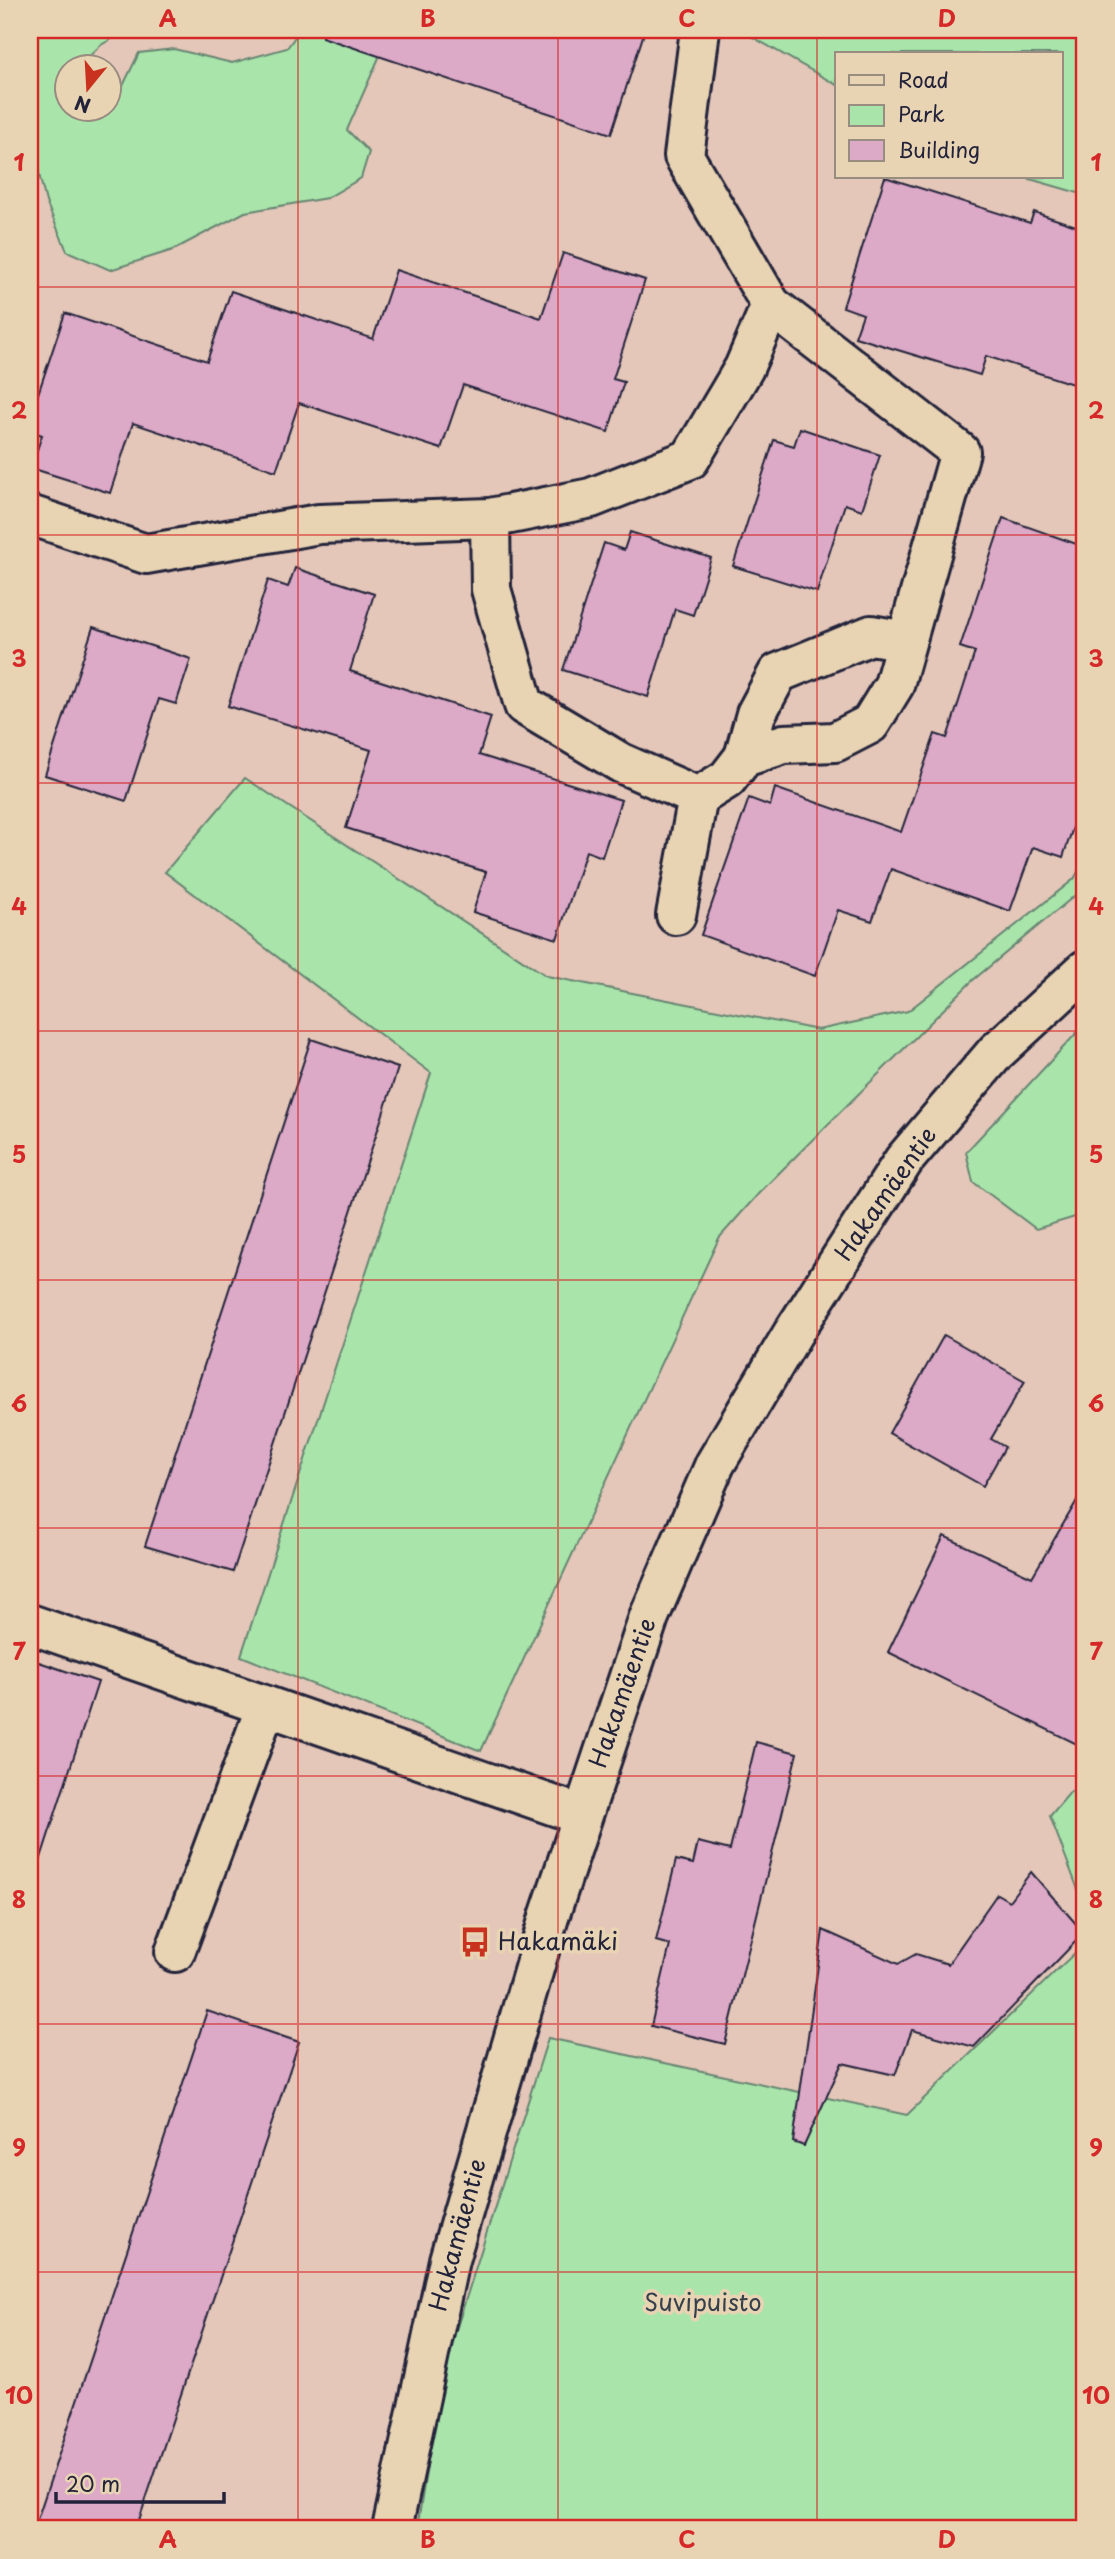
<svg xmlns="http://www.w3.org/2000/svg" width="1115" height="2559" font-family="'Playpen Sans',sans-serif">
<style>
.green{fill:#a9e5aa;stroke:#668472;stroke-width:2}
.building{fill:#dca9c7;stroke:#22223b;stroke-width:2}
.lines{fill:none;stroke-linecap:round;stroke-linejoin:round}
.minor-casing{stroke:#22223b;stroke-width:44}
.minor{stroke:#e8d4b2;stroke-width:38}
.grid{fill:none;stroke:#d62828;stroke-width:2;stroke-opacity:0.55}
.labels{text-anchor:middle;stroke-width:7;stroke-linejoin:round;paint-order:stroke}
.street-label{font-size:24px;fill:#22223b;stroke:#e8d4b2}
.poi-label{font-size:24px;fill:#22223b;stroke:#e8d4b2;text-anchor:start}
.park-label{font-size:24px;fill:#363f4c;stroke:#e8d4b2}
.neatline{fill:none;stroke:#d62828;stroke-width:2.5}
.grid-label{font-size:23px;text-anchor:middle;font-weight:bold;fill:#d62828}
</style>
<rect width="100%" height="100%" fill="#e4c7b8"/>
<filter id="ink" filterUnits="userSpaceOnUse"><feTurbulence type="fractalNoise" baseFrequency=".0143" numOctaves="2"/><feDisplacementMap in="SourceGraphic" scale="14" xChannelSelector="R" yChannelSelector="G"/><feConvolveMatrix kernelMatrix="1 2 1 2 8 2 1 2 1" color-interpolation-filters="sRGB"/></filter>
<g filter="url(#ink)">
<!-- green -->
<g class="green">
<path d="M30,30h98l-27,15 -22,21h-13v42h42l1,-14h10l20,-41 35,-4 58,14 55,-15 13,-18h87l-9,30 -31,70 22,22 -8,26 -34,20 -82,14 -72,38 -63,20 -43,-19 -21,-49 -9,-36 -7,2z"/>
<path d="M740,30h345v165l-62,-18h38v-123h-224v31z"/>
<path d="M245,778l302,198 271,54 90,-19 166,-132 11,-20v28l-113,94 -212,211 -41,46 -238,513 -240,-95 190,-583 -266,-201z"/>
<path d="M1085,1024v190l-49,15 -63,-47 -7,-30z"/>
<path d="M1071,1791l14,9v108l-35,-92z"/>
<path d="M1085,1943v586h-668l24,-151 107,-340 359,77z"/>
</g>
<!-- building -->
<g class="building">
<path d="M324,30h321l-34,104 -289,-97z"/>
<path d="M885,177l145,46 4,-11 51,17v159l-99,-32 -6,19 -125,-38 8,-23 -20,-7z"/>
<path d="M563,253l82,27 -32,99 11,3 -16,50 -145,-47 -22,64 -142,-46 -23,68 -143,-48 -23,70 -79,-25 11,-33 -12,-4v-13l35,-105 142,48 24,-70 142,48 23,-69 145,48z"/>
<path d="M800,428l80,27 -18,55 -17,-6 -28,88 -84,-26 41,-126 20,6z"/>
<path d="M1003,518l82,29v245l-22,65 -30,-10 -23,64 -119,-42 -19,52 -34,-11 -23,66 -114,-41 48,-137 21,8 5,-18 126,44 34,-98 12,4 28,-86 -15,-5z"/>
<path d="M630,532l81,26 -18,57 -18,-6 -27,88 -85,-27 41,-127 20,7z"/>
<path d="M295,568l79,26 -24,77 141,46 -12,38 142,45 -19,57 -16,-6 -29,88 -84,-27 13,-40 -140,-44 25,-78 -143,-44 40,-126 20,7z"/>
<path d="M93,627l98,32 -15,45 -17,-5 -33,102 -81,-26z"/>
<path d="M311,1039l87,29 -165,504 -88,-26z"/>
<path d="M944,1335l81,46 -34,58 14,8 -22,39 -94,-53z"/>
<path d="M1085,1487v261l-197,-96 56,-116 88,41z"/>
<path d="M30,1659l68,23 -59,182 -9,-1z"/>
<path d="M756,1742l41,11 -72,291 -74,-18 19,-81 -14,-4 20,-81 17,4 5,-22 32,8z"/>
<path d="M1031,1872l53,61 -110,114 -62,-17 -17,45 -53,-12 -38,83 -11,-4 30,-212 75,34 18,-10 32,10 49,-70 12,7z"/>
<path d="M207,2011l92,31 -163,487h-102z"/>
</g>
<g class="lines">
<!-- minor casing -->
<g class="minor-casing">
<g id="minor">
<path d="M30,515l116,39 173,-30 171,-6 101,-20 99,-39 54,-91 27,-63"/>
<path d="M490,518l1,71 33,116 97,58 77,34 -22,118"/>
<path d="M744,757l12,-43 22,-41 93,-38 35,6"/>
<path d="M698,797l29,-18 17,-22 40,-13 51,-2 35,-18 24,-39 66,-233 -189,-147 -87,-149 16,-126"/>
<path d="M30,1624l551,191"/>
<path d="M175,1952l91,-246"/>
<path d="M392,2529l57,-269 100,-343 100,-300 66,-153 78,-131 111,-173 92,-108 89,-82"/>
</g>
</g>
<!-- minor -->
<use href="#minor" class="minor"/>
</g>
</g>
<!-- grid -->
<path class="grid" d="M298,30v2499M558,30v2499M817,30v2499M30,287h1055M30,535h1055M30,783h1055M30,1031h1055M30,1280h1055M30,1528h1055M30,1776h1055M30,2024h1055M30,2272h1055"/>
<!-- icons -->
<defs>
<g id="bus-bare" transform="scale(2.415)"><path d="M-5-6H5V4H4V6H2V4H-2V6H-4V4H-5ZM-3.5-4V0h7V-4ZM-3.5 1.2v1.5H-2V1.2ZM2 1.2v1.5H3.5V1.2Z" fill="#c8321e" stroke="#e8d4b2" stroke-width="2.5" paint-order="stroke"/></g>
</defs>
<g fill-rule="evenodd">
<use href="#bus-bare" x="475" y="1942"/>
</g>
<g class="labels">
<!-- street labels -->
<g class="street-label">
<text transform="translate(886 1194) rotate(-55)" y="8">Hakamäentie</text>
<text transform="translate(623 1693) rotate(-71)" y="8">Hakamäentie</text>
<text transform="translate(458 2235) rotate(-75)" y="8">Hakamäentie</text>
</g>
<!-- poi labels -->
<g class="poi-label">
<text x="498" y="1950">Hakamäki</text>
</g>
<!-- park labels -->
<g class="park-label">
<text x="703" y="2311">Suvipuisto</text>
</g>
</g>
<!-- margin -->
<rect width="1115" height="2559" fill="none" stroke="#e8d4b2" stroke-width="77"/>
<!-- legend -->
<rect x="835" y="52" width="228" height="126" fill="#e8d4b2" stroke="#998d82" stroke-width="2"/>
<rect x="849" y="75" width="35" height="10" fill="#e8d4b2" stroke="#998d82" stroke-width="2"/>
<text x="898" y="88" font-size="21" fill="#22223b">Road</text>
<rect x="849" y="105" width="35" height="21" fill="#a9e5aa" stroke="#998d82" stroke-width="2"/>
<text x="898" y="122" font-size="21" fill="#22223b">Park</text>
<rect x="849" y="140" width="35" height="21" fill="#dca9c7" stroke="#998d82" stroke-width="2"/>
<text x="898" y="158" font-size="21" fill="#22223b">Building</text>
<!-- north arrow -->
<g transform="translate(88 88) rotate(198)"><circle r="33" fill="#e8d4b2" stroke="#998d82" stroke-width="2"/>
<path d="M0-5L12 26L0 18L-12 26Z" fill="#c8321e"/>
<text y="-10" font-size="19" font-weight="bold" text-anchor="middle" fill="#22223b">N</text>
</g>
<!-- scale -->
<path d="M56 2492v10h168v-10" fill="none" stroke="#22223b" stroke-width="3.5"/>
<text x="66" y="2492" font-size="21" fill="#22223b" stroke="#e8d4b2" stroke-width="5" paint-order="stroke">20 m</text>
<rect x="38" y="38" width="1038" height="2482" class="neatline"/>
<g class="grid-label">
<text x="168" y="27">A</text>
<text x="428" y="27">B</text>
<text x="687" y="27">C</text>
<text x="947" y="27">D</text>
<text x="19" y="171">1</text>
<text x="1096" y="171">1</text>
<text x="19" y="419">2</text>
<text x="1096" y="419">2</text>
<text x="19" y="667">3</text>
<text x="1096" y="667">3</text>
<text x="19" y="915">4</text>
<text x="1096" y="915">4</text>
<text x="19" y="1163">5</text>
<text x="1096" y="1163">5</text>
<text x="19" y="1412">6</text>
<text x="1096" y="1412">6</text>
<text x="19" y="1660">7</text>
<text x="1096" y="1660">7</text>
<text x="19" y="1908">8</text>
<text x="1096" y="1908">8</text>
<text x="19" y="2156">9</text>
<text x="1096" y="2156">9</text>
<text x="19" y="2404">10</text>
<text x="1096" y="2404">10</text>
<text x="168" y="2548">A</text>
<text x="428" y="2548">B</text>
<text x="687" y="2548">C</text>
<text x="947" y="2548">D</text>
</g>
</svg>
